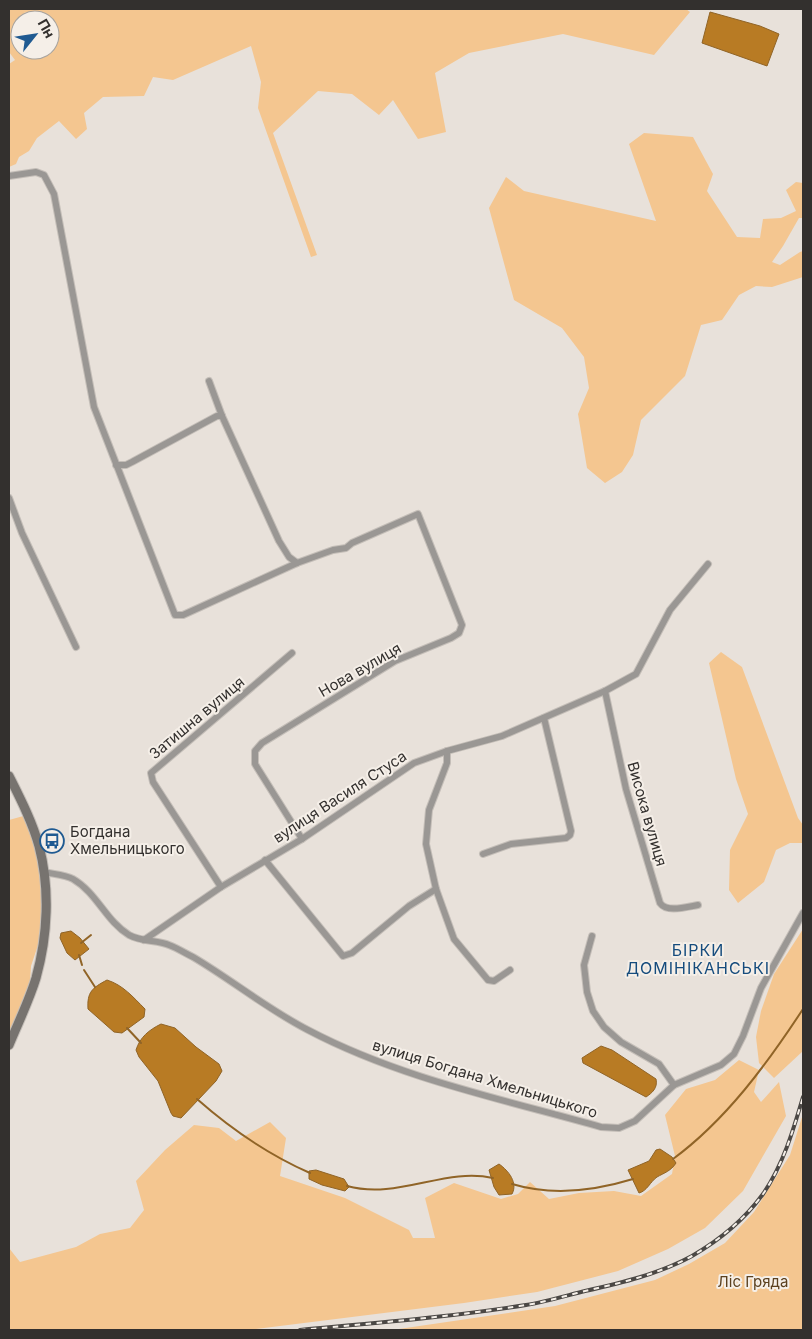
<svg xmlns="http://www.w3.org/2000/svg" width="812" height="1339" font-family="Inter,sans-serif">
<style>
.green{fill:#f4c690;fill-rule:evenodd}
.water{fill:#b87b24;stroke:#906427}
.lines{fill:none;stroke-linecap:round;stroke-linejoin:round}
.stream{stroke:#906427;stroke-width:2}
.street-casing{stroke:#c4beb8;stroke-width:8}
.secondary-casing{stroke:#c4beb8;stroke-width:11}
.street{stroke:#9a9794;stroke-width:6}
.secondary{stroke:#77736f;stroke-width:9}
.rail-casing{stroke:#4b4845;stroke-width:4}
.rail{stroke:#f5efe8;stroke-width:2;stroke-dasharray:5.5;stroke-linecap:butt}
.labels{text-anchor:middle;stroke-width:4;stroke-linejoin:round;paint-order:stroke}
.street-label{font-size:15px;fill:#33302e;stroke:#f5efe8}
.poi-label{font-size:15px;fill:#33302e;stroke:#f5efe8;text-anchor:start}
.park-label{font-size:15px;fill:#5c411f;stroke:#f5efe8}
.neighbourhood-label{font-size:16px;letter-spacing:1px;fill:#164c7d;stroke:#f5efe8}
</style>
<rect width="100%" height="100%" fill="#e8e1da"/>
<!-- green -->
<g class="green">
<path d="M9,9h334l1,1 35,-1h307l4,3 -36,43 -91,-21 -94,19 -34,20 11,59 -28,7 -25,-39 -14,15 -27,-21 -34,-3 -45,42 44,122 -6,2 -53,-149 3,-26 -10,-36 -78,34 -20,-3 -9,19 -41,1 -19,16 3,16 -11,10 -17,-18 -22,17 -8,13 -10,6 -3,7 -7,3v-103l6,-4 -6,-8zM20,20h30v30h-30z"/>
<path d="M644,133l49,4 20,37 -6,17 30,46 23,1 3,-19 18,-1 15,-7 -10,-21 10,-8 7,1v35h-4l-16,28 -11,16 8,3 20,-13 3,-1v26l-31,10 -16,-1 -17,9 -17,25 -21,5 -16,51 -44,44 -8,35 -11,17 -17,11 -18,-15 -9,-54 11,-26 -5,-31 -22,-29 -48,-28 -25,-92 17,-31 18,14 132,30 -27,-77z"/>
<path d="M721,652l21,15 56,151 5,7v18h-13l-14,7 -12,32 -26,21 -9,-13 1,-40 18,-36 -12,-35 -27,-116z"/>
<path d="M27,815l11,29 8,77 -15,45 -1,15 -21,54v-215z"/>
<path d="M803,929v122l-29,27 -15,-15 -3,-26 5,-26 13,-37z"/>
<path d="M739,1060l20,10 -5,22 7,10 18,-20 7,34 -43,75 -38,37 -37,21 -50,22 -81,21 -73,11 -217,27h-238v-82l11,14 56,-15 24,-13 30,-6 14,-18 -8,-29 29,-31 29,-25 25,3 17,13 34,-19 16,16 -6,38 65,22 64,32 4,8h22l-10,-40 29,-15 47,16 17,-5 12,-12 19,17 30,-6 35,-2 27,5 31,-22 3,-18 -10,-41 21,-26 29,-9z"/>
<path d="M803,1114v216h-411l163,-24 100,-26 34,-16 36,-21 29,-31 36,-57z"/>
</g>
<!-- water -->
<g class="water">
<path d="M710,12l50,14 19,8 -12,32 -65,-23z"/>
<path d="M71,931l9,7 9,11 -14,11 -8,-7 -7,-15 1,-5z"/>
<path d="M107,980c16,5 26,17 38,29l-1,8 -22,16 -8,-1 -26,-23c-1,-17 4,-21 19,-29z"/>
<path d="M161,1024l14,4 21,19 23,17 3,7 -6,10 -35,37 -8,-2 -2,-3 -13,-32 -19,-24 -3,-7c4,-13 13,-20 25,-26z"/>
<path d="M601,1046l11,4 44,29c2,9 -4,14 -10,18l-63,-34 -1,-5z"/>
<path d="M660,1149l12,8 4,6c-5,8 -12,10 -19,14 -7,5 -10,14 -18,16l-11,-23 21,-9 7,-11z"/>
<path d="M499,1164c10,7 19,19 13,30l-13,1 -5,-8 -5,-17z"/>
<path d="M316,1170l28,9 5,8 -4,4 -23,-6 -13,-6v-8z"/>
</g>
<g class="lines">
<!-- stream -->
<g class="stream">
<path d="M81,943l10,-8"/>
<path d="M79,955l3,10"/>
<path d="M84,970l11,17"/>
<path d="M127,1028l14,15"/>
<path d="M197,1099c34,30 72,56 113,74"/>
<path d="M673,1159c53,-39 94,-95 130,-150"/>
<path d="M512,1184c40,12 82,7 121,-5"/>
<path d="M347,1186c51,14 98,-19 146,-8"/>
</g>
<!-- street casing -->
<g class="street-casing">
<g id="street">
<path d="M9,176l27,-4 8,3 10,19 40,213 81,208h8l114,-52 36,-13 13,-2 6,-5 66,-29 44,111 -3,8 -8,5 -56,23 -133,82 -7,8v13l47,75"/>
<path d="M209,381l13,35 57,125 10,16 8,6"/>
<path d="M116,465h10l6,-3 85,-46h5"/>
<path d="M9,498l13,35 54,114"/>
<path d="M605,691l21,98 34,114c7,10 26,4 38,2"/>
<path d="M447,751v12l-18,47 -3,34 10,45 18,50 34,41 6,1 16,-11"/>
<path d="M483,854l28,-10 55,-6 4,-3 1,-4 -27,-113"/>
<path d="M265,860l78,96 9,-3 57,-47 27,-17"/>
<path d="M44,872c9,2 22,3 29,7 24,14 33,42 56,56 13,7 28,5 40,10 8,3 16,8 24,12 39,23 74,52 115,73 91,48 194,69 293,97l18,1 16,-7 39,-36 47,-20 13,-11 9,-18 18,-48 42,-75"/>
<path d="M221,887l-68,-105 -2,-9 141,-120"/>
<path d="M592,936l-8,29 3,27 6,19 11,16 17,15 38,22 15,21"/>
<path d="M144,940l77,-53 81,-48 112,-76 33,-12 55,-15 103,-45 31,-17 34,-64 38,-46"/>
</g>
</g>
<!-- secondary casing -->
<g class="secondary-casing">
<path id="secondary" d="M9,776c11,22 23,45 30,70 11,42 9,89 -3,132 -7,23 -18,45 -27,67"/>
</g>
<!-- street -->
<use href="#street" class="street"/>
<!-- secondary -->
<use href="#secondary" class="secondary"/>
<!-- rail casing -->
<g class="rail-casing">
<path id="rail" d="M300,1330c75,-7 151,-13 226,-25 19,-3 39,-9 59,-14 36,-8 74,-17 107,-35 26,-15 53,-37 71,-62 20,-29 30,-63 40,-97"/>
</g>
<!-- rail -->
<use href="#rail" class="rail"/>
</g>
<!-- icons -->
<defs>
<g id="bus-ring" transform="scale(1.25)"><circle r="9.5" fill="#f5efe8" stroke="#1f5a91" stroke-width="1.5"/><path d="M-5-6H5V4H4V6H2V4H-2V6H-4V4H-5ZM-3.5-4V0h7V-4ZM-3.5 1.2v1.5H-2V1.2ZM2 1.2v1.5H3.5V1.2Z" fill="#1f5a91"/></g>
</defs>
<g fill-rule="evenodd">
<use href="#bus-ring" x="52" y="841"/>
</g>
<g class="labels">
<!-- street labels -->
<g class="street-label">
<text transform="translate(360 670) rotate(-30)" y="5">Нова вулиця</text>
<text transform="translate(197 718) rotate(-40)" y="5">Затишна вулиця</text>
<text transform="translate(340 797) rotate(-33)" y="5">вулиця Василя Стуса</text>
<text transform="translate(647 814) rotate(74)" y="5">Висока вулиця</text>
<text transform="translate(485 1079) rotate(17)" y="5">вулиця Богдана Хмельницького</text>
</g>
<!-- poi labels -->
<g class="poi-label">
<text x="70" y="837">Богдана<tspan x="70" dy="17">Хмельницького</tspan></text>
</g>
<!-- park labels -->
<g class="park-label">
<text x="753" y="1287">Ліс Гряда</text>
</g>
<!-- neighbourhood labels -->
<g class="neighbourhood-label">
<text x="698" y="956">БІРКИ<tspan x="698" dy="18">ДОМІНІКАНСЬКІ</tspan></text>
</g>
</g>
<!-- border -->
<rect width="812" height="1339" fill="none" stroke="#33302e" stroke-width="20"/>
<!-- north arrow -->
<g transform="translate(35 35) rotate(60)"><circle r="24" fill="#f5efe8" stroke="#a7a39e"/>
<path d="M0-4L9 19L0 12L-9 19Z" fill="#1f5a91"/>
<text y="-8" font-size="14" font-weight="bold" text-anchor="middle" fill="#33302e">Пн</text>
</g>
</svg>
